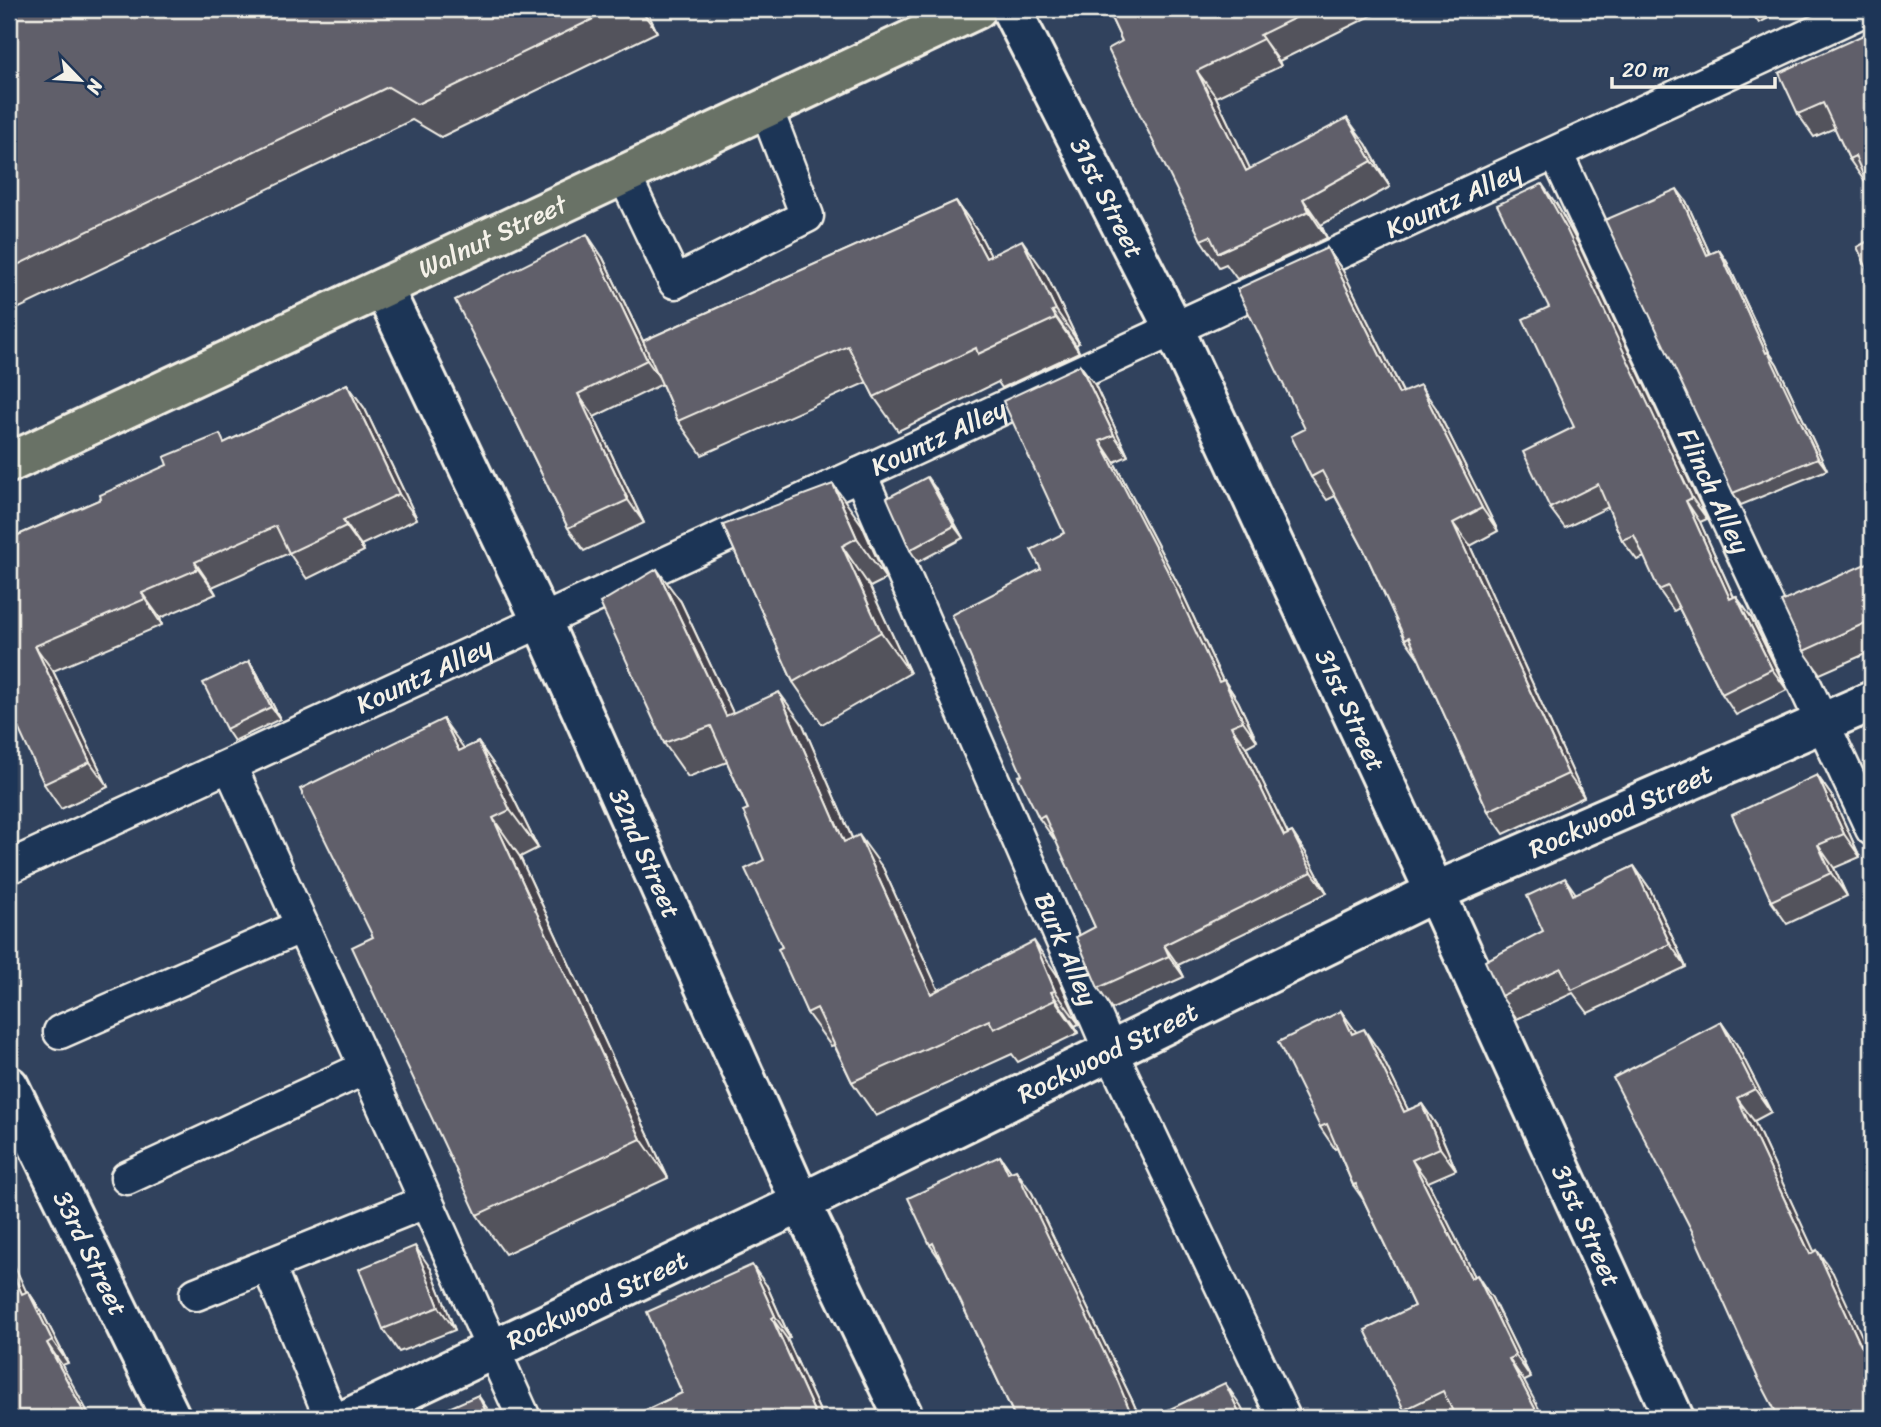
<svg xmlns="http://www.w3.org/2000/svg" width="1881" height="1427" font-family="Sriracha,sans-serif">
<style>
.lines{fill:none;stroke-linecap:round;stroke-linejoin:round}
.lane-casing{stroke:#f4f1e8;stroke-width:37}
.street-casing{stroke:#f4f1e8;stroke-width:44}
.primary-casing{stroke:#f4f1e8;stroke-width:44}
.lane{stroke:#1d3557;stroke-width:32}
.street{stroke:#1d3557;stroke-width:38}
.primary{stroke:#697266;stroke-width:38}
.wall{fill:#53525c;stroke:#f4f1e8;stroke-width:2}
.shaded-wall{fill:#44424b;stroke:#f4f1e8;stroke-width:2}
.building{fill:#615f6b;stroke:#f4f1e8;stroke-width:2}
.labels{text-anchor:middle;stroke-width:5;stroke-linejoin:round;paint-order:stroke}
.street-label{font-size:26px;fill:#f4f1e8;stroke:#1d3557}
</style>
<rect width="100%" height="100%" fill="#31425d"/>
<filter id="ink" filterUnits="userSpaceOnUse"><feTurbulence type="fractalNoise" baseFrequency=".0143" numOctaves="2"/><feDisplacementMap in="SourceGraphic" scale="14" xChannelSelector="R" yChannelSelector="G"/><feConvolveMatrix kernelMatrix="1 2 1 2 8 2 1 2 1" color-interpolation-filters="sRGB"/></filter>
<g filter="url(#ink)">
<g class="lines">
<!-- lane casing -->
<g class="lane-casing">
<g id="lane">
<path id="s1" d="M1556,153l316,676"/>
<path d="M624,175l51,107 132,-66 -41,-108"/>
<path id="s2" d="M860,474l250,576 174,368"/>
<path d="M230,766l294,652"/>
<path id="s3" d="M9,867l1857,-858"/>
<path d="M60,1032l242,-106"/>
<path d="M127,1178l238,-110"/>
<path d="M268,1265l63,153"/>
<path d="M196,1294l229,-92"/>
</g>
</g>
<!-- street casing -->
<g class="street-casing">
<g id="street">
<path id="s4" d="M1011,9l163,320 261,563 239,526"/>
<path id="s5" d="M383,288l159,334 259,581 103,215"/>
<path id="s6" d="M9,1086l162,332"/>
<path id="s7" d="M349,1418l452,-215 634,-311 437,-191"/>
</g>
</g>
<!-- primary casing -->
<g class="primary-casing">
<g id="primary">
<path id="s8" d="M9,463l968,-454"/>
</g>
</g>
<!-- lane -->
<use href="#lane" class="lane"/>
<!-- street -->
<use href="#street" class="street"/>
<!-- primary -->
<use href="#primary" class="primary"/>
</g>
<!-- wall -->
<g class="wall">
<path d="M9,9h637l11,23 -216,105 -29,-17 -403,193z"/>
<path d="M1107,9h278l-106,52 2,5 -65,31 34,72 116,-25 24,43 -69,38 6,13 -90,41 -11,-15 -7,3 -18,-27 -79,-199z"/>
<path d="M1749,9h37l-27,14z"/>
<path d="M1872,31l-6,150 -1,1 -16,-23 -14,-31 -21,9 -16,-23z"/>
<path d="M956,201l24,34 10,20 56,19 33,69 -3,2 3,7 -77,36 -4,-6 -100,49 -24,-34 -7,-15 -165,73 -24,-34 -16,-37 -68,33 50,106 -60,28 -16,-23 -65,-134 100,-136 40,83z"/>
<path d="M1686,201l24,53 9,-4 8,12 42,90 8,12 50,106 -86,35 -8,-12z"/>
<path d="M1557,205l23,42 127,272 -7,3 34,75 2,-1 15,21 36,73 -51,25 -14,-21 -43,-86 -5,3 -15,-21 -14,-33 -8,3 -15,-20 -14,-33 -43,21 -15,-20 24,-81 -25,-120z"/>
<path d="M1327,248l16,23 60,121 33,16 62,123 -28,15 114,251 -80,37 -16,-23 -69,-152 -14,-20 -41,-89 -29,-54 -8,4 -16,-23 -6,-48z"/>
<path d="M1080,365l15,20 33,71 -14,6 67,128 42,91 1,-1 14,21 19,40 -11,6 42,87 4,-2 14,21 21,40 -149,72 6,12 -72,32 -14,-21 -3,-61 -40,-89 -1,1 -15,-21 -17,-43 19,-206 23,-36z"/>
<path d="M347,384l18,25 52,110 -56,26 3,6 -57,28 -18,-26 -77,34 4,7 -56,24 2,7 -109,46 55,116 -47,22 -17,-25 -35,-245 92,-40 125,-57z"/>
<path d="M936,489l27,49 -45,24 -8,-12z"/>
<path d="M723,525h139l24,54 -16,8 40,86 -88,51 -29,-42z"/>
<path d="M1872,561v90l-52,23 -16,-23z"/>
<path d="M681,602l52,111 70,12 49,113 31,30 55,122 119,-15 22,49 -4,2 3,7 -60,29 -6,-8 -136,62 -24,-34 -18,-37 -3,1 -24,-33 -25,-66 -18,-87 -16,-51 -21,-47 -39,15 -24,-34z"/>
<path d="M249,661l8,12 23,46 -46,22 -8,-12z"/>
<path d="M478,742l27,39 33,67 -18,9 148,321 -163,76 -28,-39 -104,-278 91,-188z"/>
<path d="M1817,775l16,23 27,59 -26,11 13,28 -60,28 -16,-23z"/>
<path d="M1634,866l16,23 36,78 -98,46 -15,-20 -56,26 -16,-23 42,-65 33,-37z"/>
<path d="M1341,1011l15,21 23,19 29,59 14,-6 15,22 19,44 -28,12 47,95 17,21 39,80 -83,40h-38l-6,-8 10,-104 -50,-105 -11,-16 -16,-37 -2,1 -15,-22z"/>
<path d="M1721,1022l16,23 34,67 -17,9 60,131 19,21 -54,145z"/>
<path d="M1000,1156l11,16 21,21 100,207 8,18h-128l3,-1 -72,-153 -13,-19z"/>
<path d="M431,1269l24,61 -56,22 -16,-23z"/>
<path d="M767,1286l23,52 -3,1 36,79h-194l53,-25z"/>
<path d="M28,1291l15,23 25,49 -6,2 -53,53 17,-126z"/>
</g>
<!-- shaded-wall -->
<g class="shaded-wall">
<path d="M640,9h6l11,23z"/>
<path d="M1260,35l19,26 2,5 -18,-27z"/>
<path d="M1197,71l19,26 48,101 -18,-27z"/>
<path d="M1347,118l19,26 24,43 -18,-26z"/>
<path d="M1542,184l15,21 23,42 127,272 -15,-21z"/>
<path d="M1677,189l9,12 30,66 -9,-12z"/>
<path d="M1303,199l18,26 6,13 -18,-27z"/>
<path d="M956,201l24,34 29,56 -23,-33z"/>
<path d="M587,234l16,24 60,125 -16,-23z"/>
<path d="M1022,240l24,34 33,69 -23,-33z"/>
<path d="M1327,248l16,23 72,146 -16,-23z"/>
<path d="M1719,250l8,12 42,90 8,12 50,106 -9,-12 -52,-105z"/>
<path d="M1052,311l24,34 3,7 -23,-34z"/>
<path d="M1080,365l15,20 33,71 -14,-21z"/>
<path d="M347,384l18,25 52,110 -18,-25z"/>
<path d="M1420,385l16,23 62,123 -16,-23z"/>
<path d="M578,394l16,23 50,106 -16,-23z"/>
<path d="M1100,441l14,21 67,128 52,113 -14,-21z"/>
<path d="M927,477l9,12 27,49 -9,-12z"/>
<path d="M833,484l29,41 24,54 -29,-41z"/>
<path d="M1686,501l14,21 44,98 -14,-21z"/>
<path d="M343,520l18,25 3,6 -18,-25z"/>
<path d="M1453,523l17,23 114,251 -16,-23z"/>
<path d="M842,546l28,41 40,86 -29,-41z"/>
<path d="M195,562l17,25 4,7 -18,-25z"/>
<path d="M657,569l24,33 69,147 -24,-33z"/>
<path d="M142,593l18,25 2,7 -17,-26z"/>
<path d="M1736,596l15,21 36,73 -15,-21z"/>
<path d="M35,646l18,25 55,116 -18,-25z"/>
<path d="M249,661l8,12 23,46 -9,-12z"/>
<path d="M1224,680l14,21 19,40 -14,-20z"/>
<path d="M779,692l24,33 65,150 -24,-33z"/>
<path d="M443,719l28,39 -12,-7z"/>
<path d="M1231,726l15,21 53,110 -15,-21z"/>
<path d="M478,742l27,39 33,67 -28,-38z"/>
<path d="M1817,775l16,23 27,59 -16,-23z"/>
<path d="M493,818l27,39 148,321 -27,-39z"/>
<path d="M1292,832l14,21 21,40 -15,-21z"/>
<path d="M859,835l24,33 72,159 -24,-33z"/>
<path d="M1818,845l16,23 13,28 -16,-23z"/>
<path d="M1634,866l16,23 36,78 -16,-23z"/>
<path d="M1565,878l16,23 -8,-6z"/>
<path d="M1034,941l23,34 22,49 -24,-33z"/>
<path d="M1164,945l14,20 6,12 -15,-21z"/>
<path d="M1051,992l24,34 3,7 -23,-33z"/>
<path d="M1341,1011l16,22 -5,1z"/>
<path d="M1721,1022l16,23 34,67 -16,-23z"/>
<path d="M1364,1029l15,22 41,83 -16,-22z"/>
<path d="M1737,1098l17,23 72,156 -16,-23z"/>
<path d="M1422,1104l15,22 19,44 -16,-22z"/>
<path d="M1000,1156l16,23 -8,-6z"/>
<path d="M1412,1160l16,22 59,119 -16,-23z"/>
<path d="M1016,1170l16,23 100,207 8,18h-7z"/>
<path d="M415,1246l16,23 24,61 -16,-23z"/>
<path d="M1817,1250l16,23 39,85 -6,-1z"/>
<path d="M9,1254l29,63 -16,-23 -13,-29z"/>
<path d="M752,1265l15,21 23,52 -15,-22z"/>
<path d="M1477,1275l15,23 39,80 -15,-22z"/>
<path d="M28,1291l15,23 25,49 -16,-23z"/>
<path d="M772,1318l15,21 36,79h-6z"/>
<path d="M47,1343l15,22 29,53h-4z"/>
<path d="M1509,1359l15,22 20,37h-4z"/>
<path d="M1225,1383l16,23 6,12h-5z"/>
<path d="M478,1395l16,23h1h-6z"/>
</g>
<!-- building -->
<g class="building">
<path d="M9,9h605l-197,95 -29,-17 -379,182z"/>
<path d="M1107,9h206l-53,26 3,4 -66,32 49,100 101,-53 25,43 -69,38 6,12 -91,42 -8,-17 -9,4 -93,-191 14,-8z"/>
<path d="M1872,31v164l-17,-39 -6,3 -26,-56 -25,11 -19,-41z"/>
<path d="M1542,184l23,42 127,272 -6,3 44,98 6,-3 36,73 -50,25 -54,-108 -9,4 -25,-55 -12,5 -24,-56 -48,24 -27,-56 51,-25 -51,-108 26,-12 -52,-102z"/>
<path d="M1677,189l30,66 12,-5 47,103 2,-1 50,106 -85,35 -128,-273z"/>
<path d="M956,201l30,57 36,-18 34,70 -4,1 4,7 -78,36 -2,-6 -102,49 -26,-51 -170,75 -35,-80z"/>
<path d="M587,234l60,126 -69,34 50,106 -60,28 -65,-134 -48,-94z"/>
<path d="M1872,239v40l-15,-32z"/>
<path d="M1327,248l72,146 21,-9 62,123 -29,15 115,251 -80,37 -79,-174 -4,2 -41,-89 -42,-79 -11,6 -20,-41 14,-7 -68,-140z"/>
<path d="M1080,365l34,70 -14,6 67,129 52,112 5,-2 19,41 -12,5 53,110 8,-4 20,40 -148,73 5,11 -71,32 -22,-51 19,-10 -51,-112 -5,3 -21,-42 4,-1 -70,-160 89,-46 -10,-19 33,-17 -61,-132z"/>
<path d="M347,384l52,110 -56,26 3,6 -57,27 -13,-27 -81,36 3,7 -56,24 3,6 -110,47 55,116 -46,22 -35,-76v-169l92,-40 -1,-4 67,-30 -3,-8 56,-23 4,9z"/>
<path d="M927,477l27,49 -44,24 -23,-52z"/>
<path d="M833,484l24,54 -15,8 39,86 -88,50 -70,-157z"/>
<path d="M1872,561v59l-68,31 -23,-49z"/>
<path d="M657,569l69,147 53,-24 65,150 15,-7 72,159 103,-53 21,50 -4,1 4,8 -61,29 -5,-9 -137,62 -35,-74 -10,5 -29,-64 4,-2 -37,-78 19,-9 -21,-49 5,-2 -37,-83 -47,17 -64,-140z"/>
<path d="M249,661l22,46 -45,22 -23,-46z"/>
<path d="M443,719l16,32 19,-9 32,68 -17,8 148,321 -164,76 -125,-268 21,-10 -73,-148z"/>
<path d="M1817,775l27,59 -26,11 13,28 -60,28 -39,-86z"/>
<path d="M1634,866l36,78 -98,46 -11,-22 -60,28 -16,-35 58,-30 -16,-35 38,-18 8,17z"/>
<path d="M1341,1011l11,23 12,-5 40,83 18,-8 18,44 -28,12 59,118 6,-3 39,81 -7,3 31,59h-84l-13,-27 -39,19 -39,-80 49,-24 -58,-122 -3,1 -26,-61 -7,3 -42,-85z"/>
<path d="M1721,1022l34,67 -18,9 73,156 7,-4 49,107 6,-3v64h-93l-22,-42 -65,-145 -79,-153z"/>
<path d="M1872,1049v10l-4,-9z"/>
<path d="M1000,1156l8,17 8,-3 100,207 17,41h-121l3,-1 -82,-174 -3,2 -22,-47z"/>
<path d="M415,1246l24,61 -56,22 -24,-60z"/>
<path d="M9,1265l13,29 6,-3 24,49 -5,3 40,75h-78z"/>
<path d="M752,1265l23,51 -3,2 45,100h-188l53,-25 -35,-81z"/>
<path d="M1225,1383l17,35h-91z"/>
<path d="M478,1395l11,23h-63z"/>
</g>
</g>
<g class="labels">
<!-- street labels -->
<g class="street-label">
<text dy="9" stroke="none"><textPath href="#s4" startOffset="212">31st Street</textPath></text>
<text dy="9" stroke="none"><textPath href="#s3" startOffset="1591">Kountz Alley</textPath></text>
<text dy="9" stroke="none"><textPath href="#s8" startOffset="534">Walnut Street</textPath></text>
<text dy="9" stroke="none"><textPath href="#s3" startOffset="1024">Kountz Alley</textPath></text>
<text dy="9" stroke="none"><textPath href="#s1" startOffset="373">Flinch Alley</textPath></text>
<text dy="9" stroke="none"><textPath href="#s3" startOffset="457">Kountz Alley</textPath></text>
<text dy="9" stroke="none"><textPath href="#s4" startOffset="779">31st Street</textPath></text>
<text dy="9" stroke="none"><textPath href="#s7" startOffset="1409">Rockwood Street</textPath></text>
<text dy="9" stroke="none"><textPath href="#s5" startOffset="623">32nd Street</textPath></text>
<text dy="9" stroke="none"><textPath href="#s2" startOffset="518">Burk Alley</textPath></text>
<text dy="9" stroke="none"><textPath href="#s7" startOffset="842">Rockwood Street</textPath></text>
<text dy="9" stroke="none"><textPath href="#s4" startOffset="1346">31st Street</textPath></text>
<text dy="9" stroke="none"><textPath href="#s6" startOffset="186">33rd Street</textPath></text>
<text dy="9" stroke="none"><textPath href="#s7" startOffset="275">Rockwood Street</textPath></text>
</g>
</g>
<!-- margin -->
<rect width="1881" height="1427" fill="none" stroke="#1d3557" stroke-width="35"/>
<rect x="18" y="18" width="1846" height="1392" fill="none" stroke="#f4f1e8" stroke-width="2.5" filter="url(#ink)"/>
<!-- north arrow -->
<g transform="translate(80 80) rotate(115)" stroke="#1d3557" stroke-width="5" paint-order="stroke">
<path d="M0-5L12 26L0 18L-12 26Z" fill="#f4f1e8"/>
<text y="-10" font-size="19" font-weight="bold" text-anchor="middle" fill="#f4f1e8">N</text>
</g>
<!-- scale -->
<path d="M1612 77v10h163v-10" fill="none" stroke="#f4f1e8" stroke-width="3.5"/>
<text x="1622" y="77" font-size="21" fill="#f4f1e8" stroke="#1d3557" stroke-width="5" paint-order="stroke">20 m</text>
</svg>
